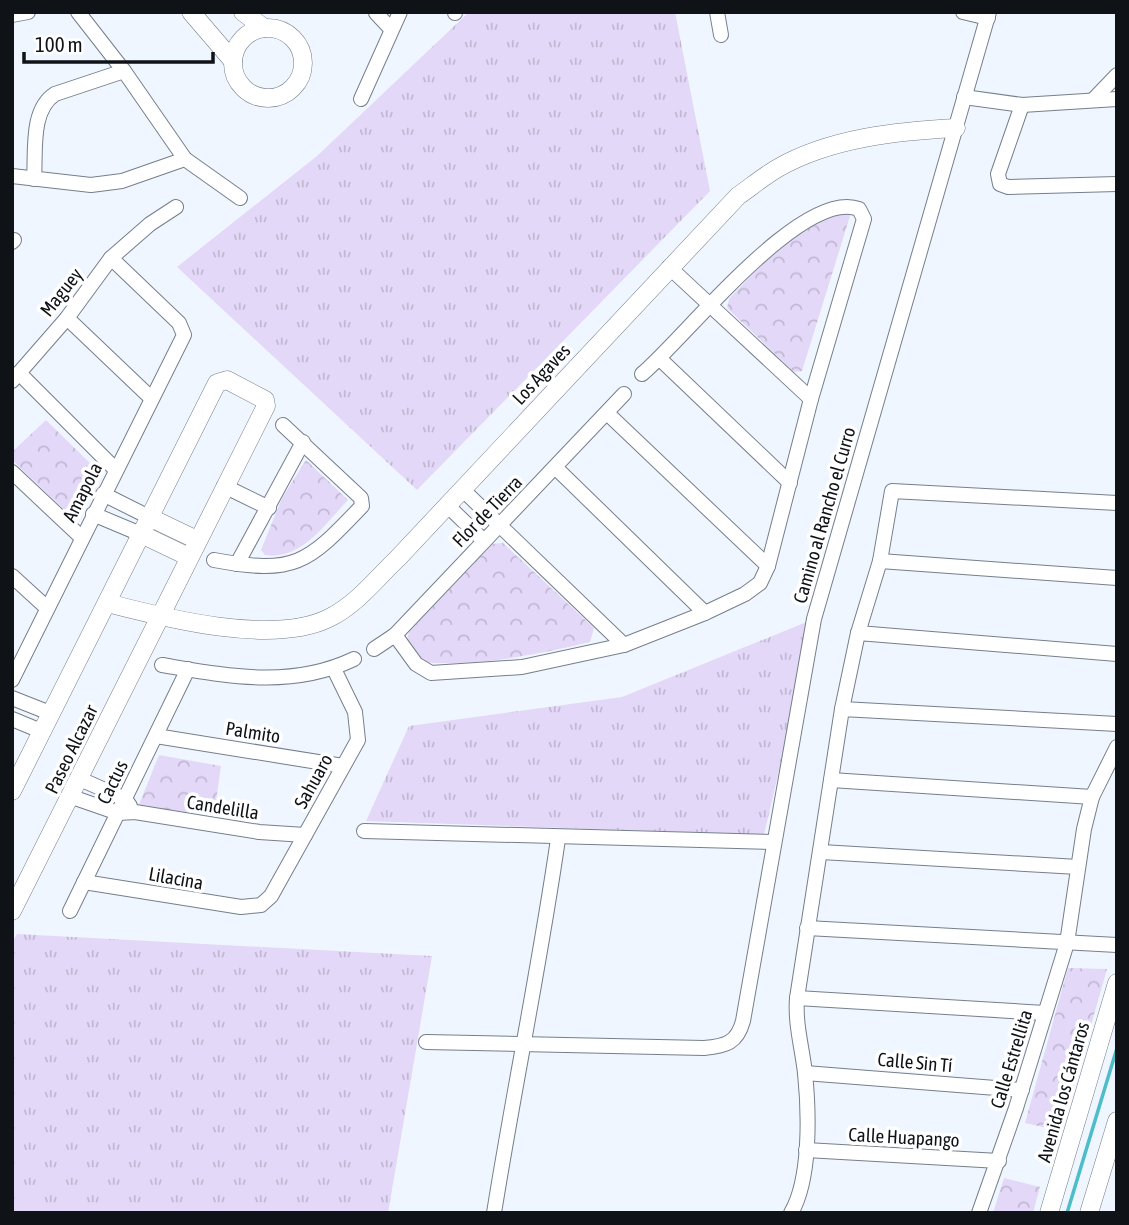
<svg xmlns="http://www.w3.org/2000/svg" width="1129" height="1225" font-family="'Asap Condensed',sans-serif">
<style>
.grass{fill:url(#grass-tufts)}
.park{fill:url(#park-crowns)}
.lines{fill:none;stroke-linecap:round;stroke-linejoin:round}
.stream{stroke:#4cbdc9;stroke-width:3.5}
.minor-casing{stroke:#757f8b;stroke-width:16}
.tertiary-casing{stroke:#757f8b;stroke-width:19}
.minor{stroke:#fff;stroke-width:14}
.tertiary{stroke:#fff;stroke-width:18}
.labels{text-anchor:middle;stroke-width:7;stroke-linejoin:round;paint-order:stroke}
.street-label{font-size:19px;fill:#0f1318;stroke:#fff}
</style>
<defs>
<pattern id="grass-tufts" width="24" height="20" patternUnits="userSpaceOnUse" patternTransform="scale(1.75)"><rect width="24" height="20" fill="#e3d8f7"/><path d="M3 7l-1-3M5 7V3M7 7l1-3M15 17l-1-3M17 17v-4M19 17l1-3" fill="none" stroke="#c2b8d3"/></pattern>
<pattern id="park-crowns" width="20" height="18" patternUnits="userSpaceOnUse" patternTransform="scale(1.75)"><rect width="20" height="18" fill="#e3d8f7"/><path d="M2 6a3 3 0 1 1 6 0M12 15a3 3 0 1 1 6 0" fill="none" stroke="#c2b8d3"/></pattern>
</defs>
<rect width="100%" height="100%" fill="#f0f6ff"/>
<!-- grass -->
<g class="grass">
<path d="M469,12h206l35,179 -293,299 -240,-223 140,-111z"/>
<path d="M814,619l-50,216 -398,-14 43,-95 213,-29z"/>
<path d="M17,934l415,22 -44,257h-376v-270z"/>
</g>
<!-- park -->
<g class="park">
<path d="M844,210l6,6 -48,155 -8,1 -67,-64 2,-9c39,-41 60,-68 115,-89z"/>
<path d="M46,420l53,52 -21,45 -7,-1 -59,-56v-8z"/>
<path d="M306,460l42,40c-24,25 -46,60 -83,55l-4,-5 21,-52z"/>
<path d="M503,543l91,85 -4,14c-56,13 -111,25 -169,20l-14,-22 2,-8 82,-88z"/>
<path d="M159,755l62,11 -7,49 -76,-8z"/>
<path d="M1068,968l39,1 -46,162 -36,-8z"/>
<path d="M1004,1178l36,9 -7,26h-40z"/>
</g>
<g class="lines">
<!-- stream -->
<path class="stream" d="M1067,1213l50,-165"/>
<!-- minor casing -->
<g class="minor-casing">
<g id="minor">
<path d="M78,12l46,59 61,88 55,39"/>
<path d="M717,12l4,23"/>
<path d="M963,12l25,6"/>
<path d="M376,13l15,16"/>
<path d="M455,13v-1"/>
<path d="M12,15l16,-3"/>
<path d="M964,97l58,8 95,-6"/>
<path d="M361,99l39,-87"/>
<path d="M1093,100l24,-25"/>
<path d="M1022,105l-24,69 2,10 8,3 109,-3"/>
<path d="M12,176l79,9 31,-4 63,-22"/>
<path d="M34,179c2,-27 -4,-69 21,-85l69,-23"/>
<path d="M12,242l2,-2"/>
<path d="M669,267l142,132"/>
<path d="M67,318l84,80"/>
<path d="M660,359l130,124"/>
<path d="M19,373l96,96"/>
<path d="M12,381l55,-63 44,-60 39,-34 26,-17"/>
<path d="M607,413l161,153"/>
<path d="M556,468l149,145"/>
<path d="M12,472l69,65"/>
<path d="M224,486l45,22"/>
<path d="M463,490l161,155"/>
<path d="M103,494l48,24"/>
<path d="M448,506l36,35"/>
<path d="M93,514l50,21"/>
<path d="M214,560c81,15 93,4 148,-54l-1,-8 -78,-73"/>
<path d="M880,561l12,-70 225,12"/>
<path d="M237,564l66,-122"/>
<path d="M12,576l35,32"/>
<path d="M858,633l22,-72 237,17"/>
<path d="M395,635l21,29 15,9 91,-6 102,-22 81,-32 40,-19 15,-11 8,-17 43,-167 53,-180 -5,-10c-57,-22 -174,129 -217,165"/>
<path d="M374,649l21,-14 229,-241"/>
<path d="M162,665c66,11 129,24 192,-6"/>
<path d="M12,680l172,-345 -5,-12 -68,-65"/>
<path d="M12,698l38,15"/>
<path d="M842,709l16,-76 259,21"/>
<path d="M12,719l29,12"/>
<path d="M156,736l187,30"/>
<path d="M80,779l45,20 5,7"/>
<path d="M831,780l261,17"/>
<path d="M72,797l46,16 17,-1 124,20 46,3"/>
<path d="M364,831l410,11"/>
<path d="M821,852l257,15"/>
<path d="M84,882l157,25 20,-2 10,-9 87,-156 -3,-28 -21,-43"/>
<path d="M70,911l118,-242"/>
<path d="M807,928l310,17"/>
<path d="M797,998l248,15"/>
<path d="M426,1042l278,6c22,-2 33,-5 39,-27l71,-402 175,-607"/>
<path d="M805,1073l217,17"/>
<path d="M806,1150l193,11"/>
<path d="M494,1213c20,-125 46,-249 64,-374"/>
<path d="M791,1213c20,-34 18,-101 14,-140 -3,-26 -10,-49 -8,-75l45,-289 275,15"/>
<path d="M979,1213l37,-105 51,-165 17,-114 8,-32 25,-50"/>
</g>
</g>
<!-- tertiary casing -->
<g class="tertiary-casing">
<g id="tertiary">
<path d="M191,12l42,49"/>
<path d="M243,12l21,16"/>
<circle cx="268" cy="63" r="35"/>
<path d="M151,518l46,22"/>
<path d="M143,535l46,22"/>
<path d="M107,603c58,15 166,43 222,15 27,-13 47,-39 69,-60l340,-362c13,-9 26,-20 40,-28 52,-30 120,-37 178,-40"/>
<path d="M12,791l205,-408 10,-3 38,20 1,6 -254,505"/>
<path d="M1049,1213l68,-230"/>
<path d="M1089,1213l28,-92"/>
</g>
</g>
<!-- minor -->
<use href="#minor" class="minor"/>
<!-- tertiary -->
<use href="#tertiary" class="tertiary"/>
</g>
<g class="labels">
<!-- street labels -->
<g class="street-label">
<text transform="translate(61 292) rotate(-52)" y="7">Maguey</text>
<text transform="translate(541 374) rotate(-47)" y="7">Los Agaves</text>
<text transform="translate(82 492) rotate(-63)" y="7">Amapola</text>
<text transform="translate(487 511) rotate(-46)" y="7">Flor de Tierra</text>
<text transform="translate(824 515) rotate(-74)" y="7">Camino al Rancho el Curro</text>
<text transform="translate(253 732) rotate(9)" y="7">Palmito</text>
<text transform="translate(71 749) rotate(-64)" y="7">Paseo Alcazar</text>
<text transform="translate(313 781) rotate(-61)" y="7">Sahuaro</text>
<text transform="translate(112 782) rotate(-64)" y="7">Cactus</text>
<text transform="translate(223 807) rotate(9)" y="7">Candelilla</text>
<text transform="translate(176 878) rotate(10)" y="7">Lilacina</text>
<text transform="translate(1011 1059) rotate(-73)" y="7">Calle Estrellita</text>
<text transform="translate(915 1062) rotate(5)" y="7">Calle Sin Tí</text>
<text transform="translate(1063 1092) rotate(-74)" y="7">Avenida los Cántaros</text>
<text transform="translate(904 1137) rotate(3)" y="7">Calle Huapango</text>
</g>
</g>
<!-- border -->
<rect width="1129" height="1225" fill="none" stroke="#0f1318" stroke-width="28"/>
<!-- scale -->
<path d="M24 52v10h189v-10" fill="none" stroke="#0f1318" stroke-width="3.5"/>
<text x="35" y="52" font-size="21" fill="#0f1318" stroke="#ffffff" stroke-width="5" paint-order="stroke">100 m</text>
</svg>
